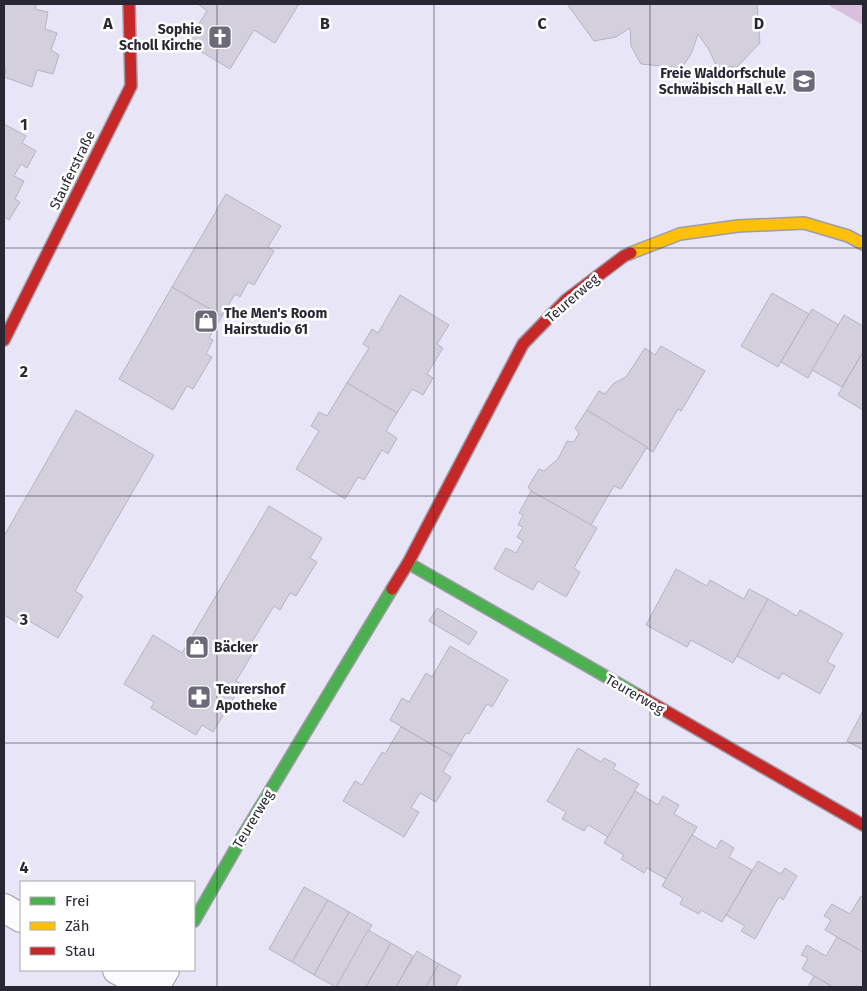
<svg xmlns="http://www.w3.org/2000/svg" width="867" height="991" font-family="'Fira Sans',sans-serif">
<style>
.green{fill:#d9bedd}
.building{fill:#d4cfdd;stroke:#b7b3c0}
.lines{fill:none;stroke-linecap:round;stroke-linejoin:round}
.street-casing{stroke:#9e9ba9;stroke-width:30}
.fast-casing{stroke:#9e9ba9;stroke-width:14}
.slow-casing{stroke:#9e9ba9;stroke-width:14}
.jam-casing{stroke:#9e9ba9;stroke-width:14}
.street{stroke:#fcfbfe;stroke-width:28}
.fast{stroke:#4caf50;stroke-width:11}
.slow{stroke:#ffc107;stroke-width:11}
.jam{stroke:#c62828;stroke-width:11}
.grid{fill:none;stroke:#292733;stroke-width:1;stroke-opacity:0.55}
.labels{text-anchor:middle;stroke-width:5;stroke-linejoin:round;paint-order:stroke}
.poi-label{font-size:14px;font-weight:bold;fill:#292733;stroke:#fff;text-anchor:start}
.street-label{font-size:14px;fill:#292733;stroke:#fff}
.grid-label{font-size:16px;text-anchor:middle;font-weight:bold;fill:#292733;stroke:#fff;stroke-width:5;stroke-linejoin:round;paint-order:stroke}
</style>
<rect width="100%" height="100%" fill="#e8e5f7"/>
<!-- green -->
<path class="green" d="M832,4h31v21l-33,-19z"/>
<!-- building -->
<g class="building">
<path d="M4,4h33l-2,5 13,3 -3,17 12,4 -6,17 8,5 -6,19 -16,-4 -5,17 -28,-10 2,-8 -2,-1z"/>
<path d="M198,4h101l-24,39 -21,-13 -24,39 -43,-26 20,-32z"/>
<path d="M567,4h190l3,39 -23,24h-20l-8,-17 -11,-16 -6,18 -10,16 -41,-4 -10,-18 -1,-18 -14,9 -22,4z"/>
<path d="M4,124l22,12 -4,7 14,8 -9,17 -6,-4 -7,12 10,5 -9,18 5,3 -11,18 -5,-3z"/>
<path d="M226,194l55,32 -13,21 6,4 -20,34 -6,-3 -8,15 -5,-3 -13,22 -50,-29z"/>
<path d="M172,287l50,29 -13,22 4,2 -7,14 6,3 -19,32 -6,-3 -14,24 -54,-31z"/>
<path d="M772,293l37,21 -31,53 -37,-21z"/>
<path d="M400,295l49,30 -12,19 6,4 -16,26 6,4 -10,17 -11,-6 -15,24 -50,-30 22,-35 -6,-4 9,-15 6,4z"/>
<path d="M812,309l27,16 -31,53 -27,-16z"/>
<path d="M844,315l19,11v26l-21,35 -30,-17z"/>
<path d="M661,346l44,25 -24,40 -3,-2 -25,43 -66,-42 12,-19 6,3 9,-11 12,-6 19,-29 10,7z"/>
<path d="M863,352v58l-25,-15z"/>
<path d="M347,383l50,30 -11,18 11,7 -9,16 -6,-4 -18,30 -6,-3 -13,22 -49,-30 23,-38 -8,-5 8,-14 8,4z"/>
<path d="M76,410l78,45 -79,136 8,5 -25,42 -34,-20 -3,7 -17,-10v-79z"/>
<path d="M587,410l60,37 -26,42 -7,-3 -23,39 -60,-34 -3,-4 11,-18 5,2 14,-12 9,-18 7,1 5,-9 -4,-5z"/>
<path d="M531,491l66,37 -23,40 6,4 -14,25 -28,-16 -5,9 -39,-21 12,-21 10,5 7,-12 -6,-4 6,-10 -5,-2 5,-10 -4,-2z"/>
<path d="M269,506l53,32 -12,20 7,4 -21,34 -6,-3 -10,17 -6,-4 -24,39 6,3 -20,33 6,3 -29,48 -11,-7 -6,10 -45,-27 3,-6 -30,-18 29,-49 29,18z"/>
<path d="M676,569l31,17 3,-6 34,19 5,-10 19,10 -35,64 -42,-23 -4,7 -41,-22z"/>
<path d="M768,599l29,17 3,-6 43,24 -16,28 8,4 -15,28 -38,-21 -3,6 -42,-23z"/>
<path d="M437,608l40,24 -8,13 -40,-24z"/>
<path d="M450,646l58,34 -16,27 -5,-3 -18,30 -3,-1 -14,23 -62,-36 12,-22 7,4 17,-29 6,4z"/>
<path d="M863,711v39l-16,-9z"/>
<path d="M401,727l51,29 -9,16 8,5 -15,25 -16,-9 -9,15 8,4 -15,25 -61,-36 12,-20 7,4 20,-33 3,2z"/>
<path d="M578,748l23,14 3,-4 12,6 -3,5 26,15 -31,53 -20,-12 -4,6 -22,-12 4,-7 -19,-11z"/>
<path d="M635,791l23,14 5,-9 16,9 -5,9 23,13 -31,52 -19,-11 -3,5 -23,-14 3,-4 -20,-12z"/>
<path d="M692,835l24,14 5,-9 13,8 -5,9 23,13 -30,52 -21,-12 -2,4 -19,-10 3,-6 -21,-12z"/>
<path d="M758,861l23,13 4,-6 12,8 -14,24 -4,-3 -24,42 -14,-8 4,-5 -19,-11z"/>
<path d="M304,887l24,13 -36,62 -23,-13z"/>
<path d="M861,896l2,1v55l-38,-22 6,-10 -7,-4 8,-12 18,10z"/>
<path d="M328,900l21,12 -35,63 -22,-13z"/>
<path d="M349,912l23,13 -36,62 -22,-12z"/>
<path d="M368,930l23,13 -25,44h-30z"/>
<path d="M837,937l26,15v35h-30l-31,-18 6,-11 -7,-3 6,-10 19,11z"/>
<path d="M391,943l22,13 -17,31h-30z"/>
<path d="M417,951l22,13 -13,23h-30z"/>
<path d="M439,964l22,12 -6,11h-29z"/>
<path d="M814,976l19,11h-25z"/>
</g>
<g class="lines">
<!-- street casing -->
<g class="street-casing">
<g id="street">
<path d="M4,908l17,10"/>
<path d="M117,970l32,17"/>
<path d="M155,987l10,-17"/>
</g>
</g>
<!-- fast casing -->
<g class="fast-casing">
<g id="fast">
<path d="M408,563l230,132"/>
<path d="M194,921l50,-87 148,-245"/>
</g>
</g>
<!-- slow casing -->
<g class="slow-casing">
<path id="slow" d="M631,253l49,-19 58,-8 66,-3 44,13 15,8"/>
</g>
<!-- jam casing -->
<g class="jam-casing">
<g id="jam">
<path d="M4,340l127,-254 -2,-82"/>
<path d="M392,589l16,-26 115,-219 43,-44 58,-44 7,-3"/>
<path d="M638,695l225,130"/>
</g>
</g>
<!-- street -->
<use href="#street" class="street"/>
<!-- fast -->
<use href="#fast" class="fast"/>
<!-- slow -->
<use href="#slow" class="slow"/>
<!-- jam -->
<use href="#jam" class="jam"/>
</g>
<!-- grid -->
<path class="grid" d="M217,4v983M434,4v983M650,4v983M4,248h859M4,496h859M4,743h859"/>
<!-- icons -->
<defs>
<g id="church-square" transform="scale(1.25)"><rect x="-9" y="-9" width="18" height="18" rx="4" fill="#6c6a78" stroke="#fff"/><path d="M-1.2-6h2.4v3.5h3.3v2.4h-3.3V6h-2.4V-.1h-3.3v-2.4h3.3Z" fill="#fff"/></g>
<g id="school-square" transform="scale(1.25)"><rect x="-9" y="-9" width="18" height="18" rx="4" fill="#6c6a78" stroke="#fff"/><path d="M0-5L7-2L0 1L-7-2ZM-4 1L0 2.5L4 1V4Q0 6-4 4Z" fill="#fff"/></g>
<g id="shop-square" transform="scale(1.25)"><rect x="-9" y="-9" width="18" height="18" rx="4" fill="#6c6a78" stroke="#fff"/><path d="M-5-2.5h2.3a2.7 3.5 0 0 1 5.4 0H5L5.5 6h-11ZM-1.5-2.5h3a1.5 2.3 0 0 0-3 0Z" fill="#fff"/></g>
<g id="pharmacy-square" transform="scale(1.25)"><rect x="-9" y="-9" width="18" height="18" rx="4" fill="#6c6a78" stroke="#fff"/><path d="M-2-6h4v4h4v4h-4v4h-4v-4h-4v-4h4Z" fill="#fff"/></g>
</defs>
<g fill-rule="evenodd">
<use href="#church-square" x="220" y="37"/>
<use href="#school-square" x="804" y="81"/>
<use href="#shop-square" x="206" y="321"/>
<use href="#shop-square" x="197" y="647"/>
<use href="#pharmacy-square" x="199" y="697"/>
</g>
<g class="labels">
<!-- poi labels -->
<g class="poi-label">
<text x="202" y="34" text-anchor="end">Sophie<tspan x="202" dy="16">Scholl Kirche</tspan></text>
<text x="786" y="78" text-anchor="end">Freie Waldorfschule<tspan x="786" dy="16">Schwäbisch Hall e.V.</tspan></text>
<text x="224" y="318">The Men's Room<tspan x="224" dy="16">Hairstudio 61</tspan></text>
<text x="214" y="652">Bäcker</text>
<text x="216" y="694">Teurershof<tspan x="216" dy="16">Apotheke</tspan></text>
</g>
<!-- street labels -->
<g class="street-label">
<text transform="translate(72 170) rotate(-64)" y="5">Stauferstraße</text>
<text transform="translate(572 298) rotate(-41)" y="5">Teurerweg</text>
<text transform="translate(635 694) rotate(30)" y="5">Teurerweg</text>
<text transform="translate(253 819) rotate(-59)" y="5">Teurerweg</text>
</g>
</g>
<g class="grid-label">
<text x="108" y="29">A</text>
<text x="325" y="29">B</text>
<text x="542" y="29">C</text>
<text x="759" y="29">D</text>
<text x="24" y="130">1</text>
<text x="24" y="377">2</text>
<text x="24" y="625">3</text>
<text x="24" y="873">4</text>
</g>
<!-- border -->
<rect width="867" height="991" fill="none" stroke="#292733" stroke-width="10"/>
<!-- legend -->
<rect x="20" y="881" width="175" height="90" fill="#ffffff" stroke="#a9a9ad"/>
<rect x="30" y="897" width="25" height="8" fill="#4caf50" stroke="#a9a9ad"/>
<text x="65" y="906" font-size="15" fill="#292733">Frei</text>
<rect x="30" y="922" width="25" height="8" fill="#ffc107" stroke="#a9a9ad"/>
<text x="65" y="931" font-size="15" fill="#292733">Zäh</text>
<rect x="30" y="947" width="25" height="8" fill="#c62828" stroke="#a9a9ad"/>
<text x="65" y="956" font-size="15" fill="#292733">Stau</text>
</svg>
